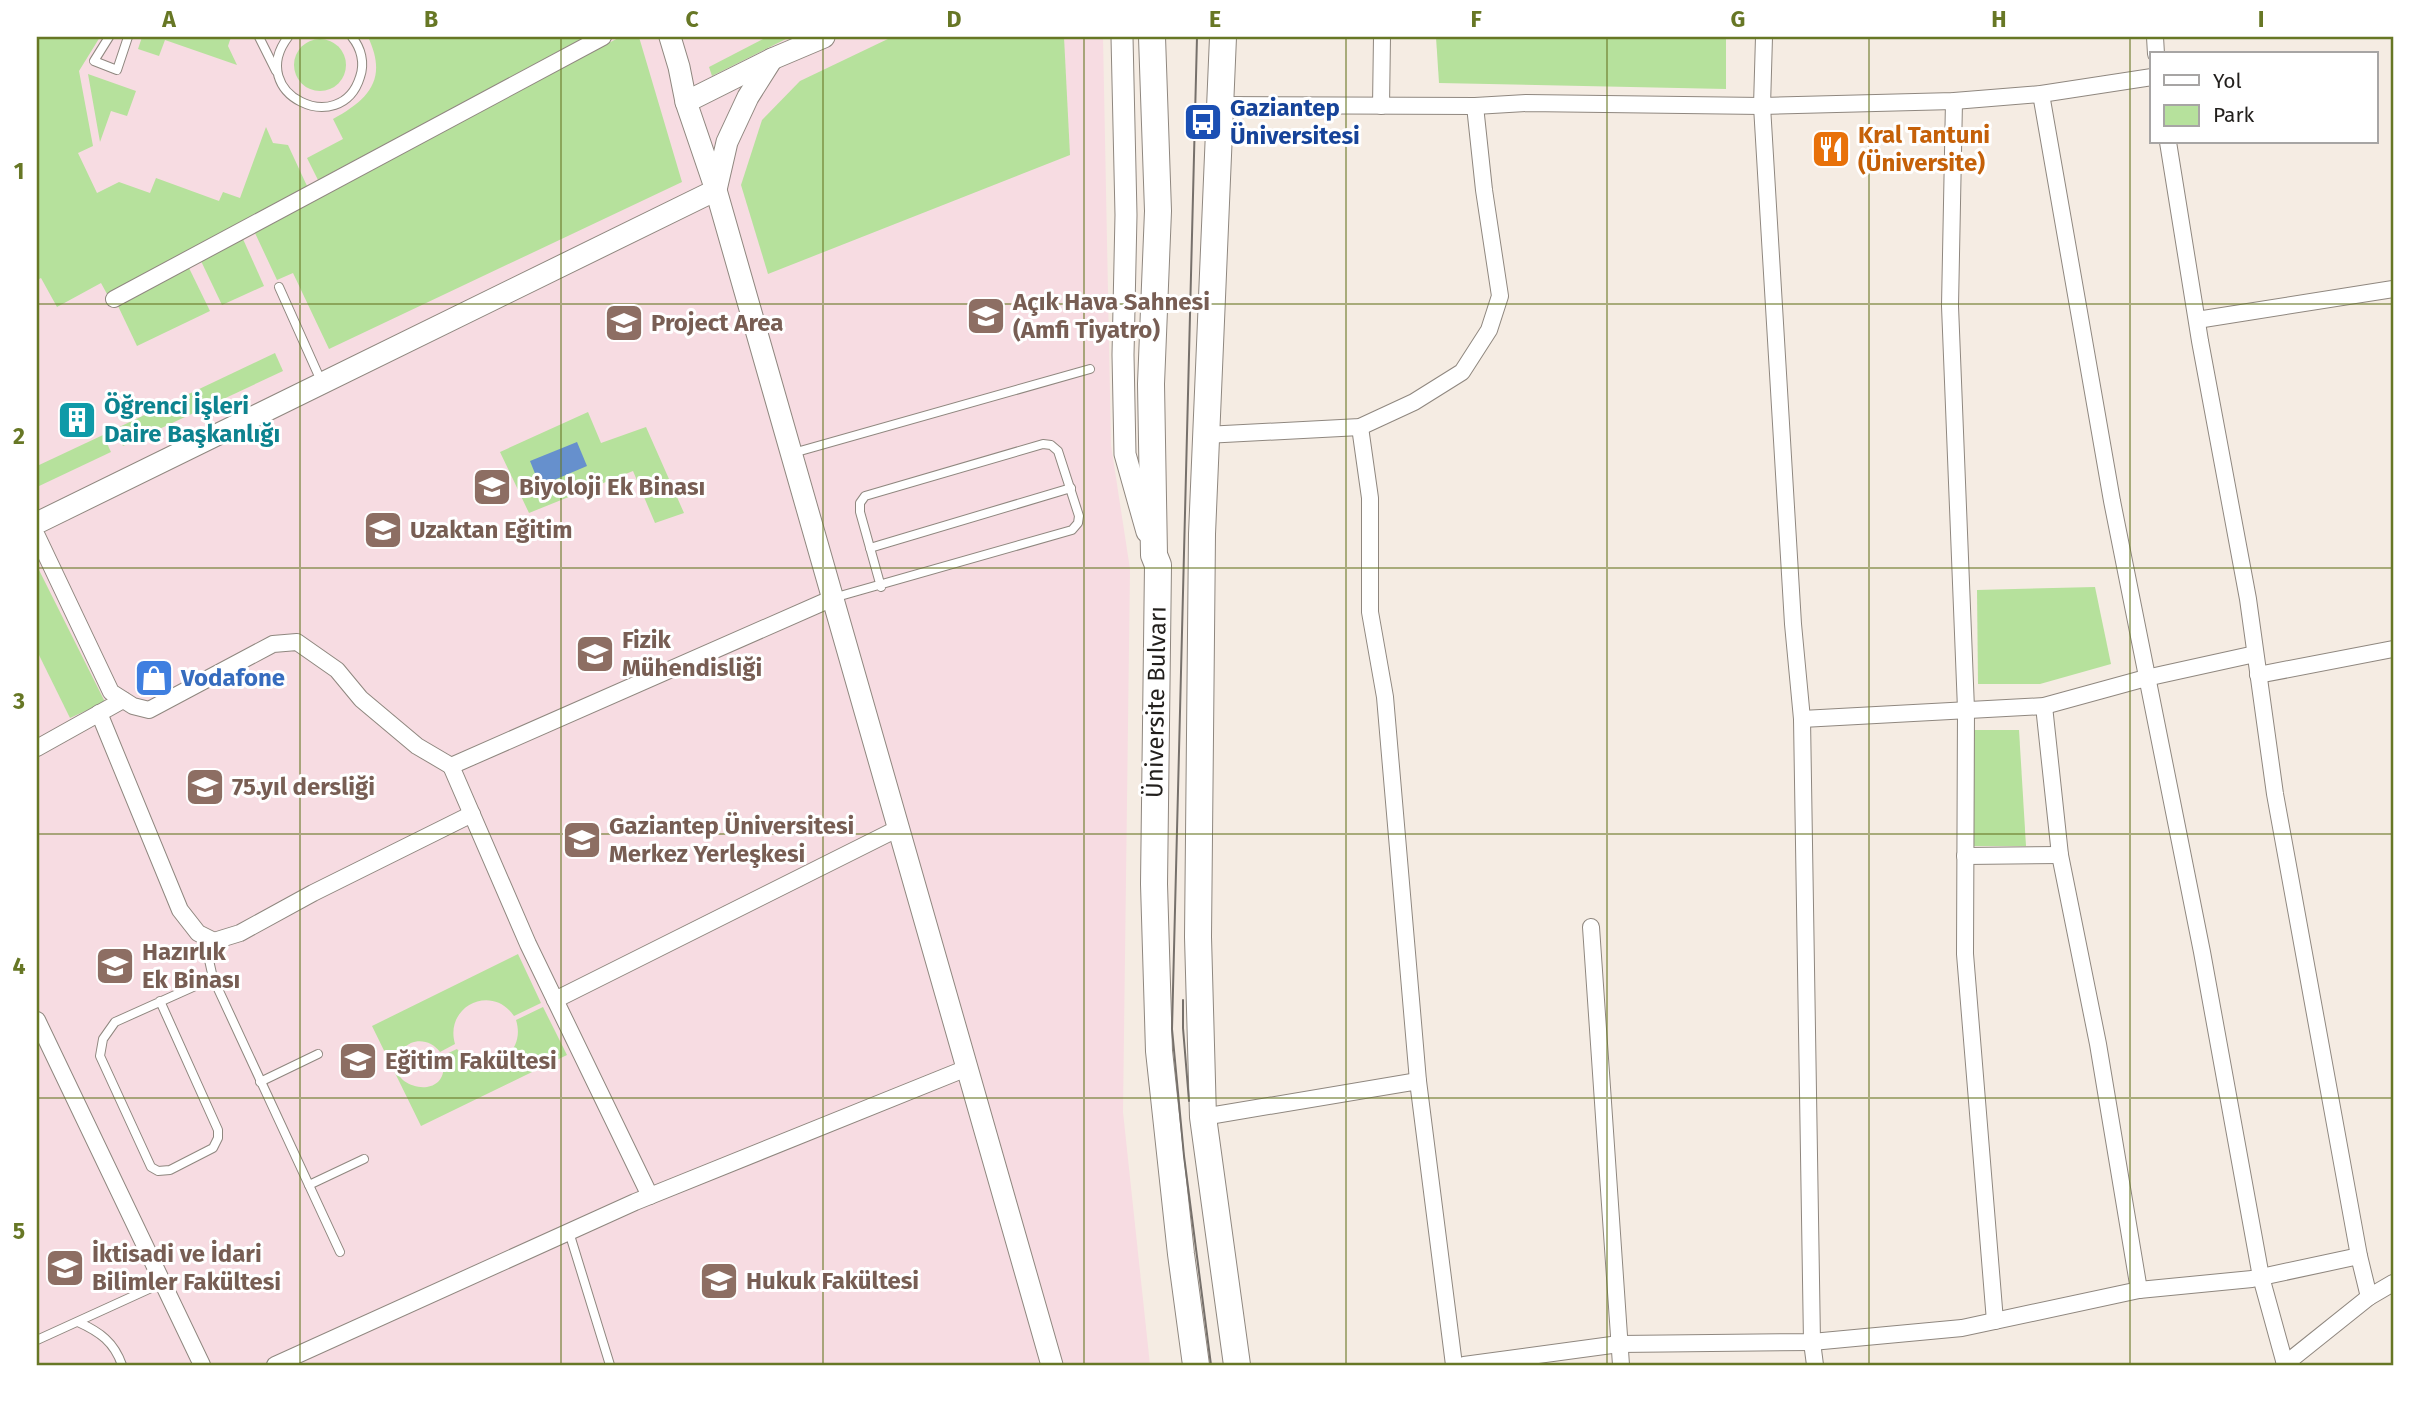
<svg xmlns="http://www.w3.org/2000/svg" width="2430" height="1402" font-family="'Fira Sans',sans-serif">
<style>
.education{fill:#f7dce2}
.green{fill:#b6e19c}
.water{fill:#6690cd}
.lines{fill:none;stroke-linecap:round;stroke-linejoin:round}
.service-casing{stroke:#8f877f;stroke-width:10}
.minor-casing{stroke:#8f877f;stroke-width:18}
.tertiary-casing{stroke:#8f877f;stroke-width:23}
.primary-casing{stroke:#8f877f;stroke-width:28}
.service{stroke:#fff;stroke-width:8}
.minor{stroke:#fff;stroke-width:16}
.tertiary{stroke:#fff;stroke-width:21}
.primary{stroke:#fff;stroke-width:26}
.tram{stroke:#76706b;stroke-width:2}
.grid{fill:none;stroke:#677725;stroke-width:2;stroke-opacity:0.55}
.labels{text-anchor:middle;stroke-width:6;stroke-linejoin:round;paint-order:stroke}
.transit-label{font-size:24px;font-weight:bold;fill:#164399;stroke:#fff;text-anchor:start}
.food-label{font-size:24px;font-weight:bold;fill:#c56008;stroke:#fff;text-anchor:start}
.education-label{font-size:24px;font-weight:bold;fill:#785e54;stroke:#fff;text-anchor:start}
.culture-label{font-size:24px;font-weight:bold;fill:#0d838f;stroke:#fff;text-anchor:start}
.shop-label{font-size:24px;font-weight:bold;fill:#366cbe;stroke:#fff;text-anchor:start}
.street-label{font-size:24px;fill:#221f1c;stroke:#fff}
.neatline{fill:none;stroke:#677725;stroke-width:2.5}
.grid-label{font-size:23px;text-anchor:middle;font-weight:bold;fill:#677725}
</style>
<rect width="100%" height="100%" fill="#f5ece3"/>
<!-- education -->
<path class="education" d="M37,37h1066l8,408 19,124 -7,543 27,253h-1113z"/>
<!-- green -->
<g class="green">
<path d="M37,37h63l-21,34 14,75 -15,7 19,40 22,-11 31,11 6,-15 63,23 4,-9 17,6 26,-71 7,16 15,2 19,41 -200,108 -6,-11 -44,24 -16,-29 -4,2z"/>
<path d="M142,37h89l-3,9 9,19 -72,-25 -6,16 -21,-7z"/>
<path d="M368,37h217l-267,143 -11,-22 36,-19 -10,-20c36,-20 55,-40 35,-82z"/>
<path d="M620,37h19l43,145 -353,167 -36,-76 -16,7 -22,-47z"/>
<path d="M767,37h23l-78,39 -3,-9z"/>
<path d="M892,37h172l6,118 -302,119 -27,-89 21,-65 38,-39z"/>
<path d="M1436,37h290v52l-287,-6z"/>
<circle cx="320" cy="65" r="26"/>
<path d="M88,74l48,17 -9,25 -16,-5 -11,31z"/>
<path d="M243,239l21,47 -42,19 -21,-44z"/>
<path d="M189,268l21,43 -73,35 -19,-40z"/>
<path d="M275,353l8,18 -160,75 -8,-17z"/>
<path d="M588,412l13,31 45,-16 38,86 -29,10 -22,-52 -104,42 -29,-61z"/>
<path d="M103,435l8,17 -74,35v-21z"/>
<path d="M37,566l68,136 -35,16 -33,-67z"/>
<path d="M2095,587l16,77 -71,20h-62l-1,-94z"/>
<path d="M1973,730h46l7,116h-54z"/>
<path d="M518,954l23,49 -27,13c-22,-33 -70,-10 -59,28l-15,8c-9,-12 -26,-15 -37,-3 -32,37 53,60 39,7l15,-7c23,32 71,9 59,-29l27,-13 24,48 -146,71 -49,-100z"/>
</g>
<!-- water -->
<path class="water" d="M577,442l10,24 -47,20 -10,-25z"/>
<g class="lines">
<!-- service casing -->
<g class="service-casing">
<g id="service">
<path d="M109,37l-15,24 23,9 11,-33"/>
<path d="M259,37l17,34"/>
<path d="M288,37c-43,57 53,102 72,40 5,-14 1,-29 -8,-40"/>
<path d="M279,287l43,96"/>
<path d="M793,453l297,-84"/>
<path d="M870,548l201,-60"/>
<path d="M833,598l239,-68 6,-7 1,-7 -21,-65 -7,-6 -8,-1 -178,52 -5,7v9l21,75"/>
<path d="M214,941l-5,19 4,18 127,274"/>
<path d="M160,1001l58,129v8l-5,10 -43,22 -12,1 -7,-4 -51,-111 3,-17 12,-17 98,-44"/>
<path d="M260,1082l58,-28"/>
<path d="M309,1185l55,-26"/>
<path d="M569,1232l41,133"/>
<path d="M78,1322c22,10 36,20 44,43"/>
<path d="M37,1340l125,-57"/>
</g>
</g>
<!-- minor casing -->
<g class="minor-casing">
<g id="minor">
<path d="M1764,37l-2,69 31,518 9,95 10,623 3,23"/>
<path d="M2155,37l1,17"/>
<path d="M2041,94l71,407 90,451 59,325 24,87"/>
<path d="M1954,101l-4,205 16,403 -1,245 30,367"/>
<path d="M1219,105l256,1 51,-3 236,3 192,-5 87,-7 111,-17"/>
<path d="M1381,106l1,-69"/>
<path d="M2168,142l32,199 48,258 27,195 84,462 10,41"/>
<path d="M114,299l489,-262"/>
<path d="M2197,320l196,-31"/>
<path d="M1360,427l10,71v114l15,85 33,384"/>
<path d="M1205,435l155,-8 54,-25 48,-30 27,-42 11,-34 -16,-106 -9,-84"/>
<path d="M37,536l74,156 22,14 16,4 124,-66 24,-2 40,28 24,29 56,47 34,20"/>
<path d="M2258,675l135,-26"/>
<path d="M2044,706l16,149 38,189 41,246"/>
<path d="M99,713l81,197 18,23 16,8 26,-8 73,-40 159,-79"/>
<path d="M1802,719l242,-13 102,-28 109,-24"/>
<path d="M37,748l86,-48"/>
<path d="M1965,856l95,-1"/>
<path d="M1591,927l30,438"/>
<path d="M555,1000l344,-172"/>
<path d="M37,1020l165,345"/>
<path d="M1203,1117l215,-36 36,284"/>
<path d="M650,1196l-122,-252 -77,-178 382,-168"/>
<path d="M275,1365l360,-163 332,-134"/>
<path d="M1464,1365l155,-21 193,-2 150,-14 177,-38 113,-11 107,-23"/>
<path d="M2284,1365l85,-68 24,-14"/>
</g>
</g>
<!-- tertiary casing -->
<g class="tertiary-casing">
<g id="tertiary">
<path d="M670,37l9,30 7,35 30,88 336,1175"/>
<path d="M1122,37l4,178 -3,140 2,99 22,78"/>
<path d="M686,102l86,-43 52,-22"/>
<path d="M37,523l679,-333 11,-48 21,-45 24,-38"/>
</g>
</g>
<!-- primary casing -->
<g class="primary-casing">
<g id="primary">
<path d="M1152,37l6,174 -7,173 3,171 4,10 -4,319 5,167 22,203 15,111"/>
<path d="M1223,37l-21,497 -4,403 5,180 34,248"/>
</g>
</g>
<!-- service -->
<use href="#service" class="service"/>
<!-- minor -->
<use href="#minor" class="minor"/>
<!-- tertiary -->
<use href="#tertiary" class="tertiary"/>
<!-- primary -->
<use href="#primary" class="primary"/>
<!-- tram -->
<g class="tram">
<path d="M1197,37l-25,992 12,127 27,209"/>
<path d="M1183,1000v28l6,73"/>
</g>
</g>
<!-- grid -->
<path class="grid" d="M300,37v1328M561,37v1328M823,37v1328M1084,37v1328M1346,37v1328M1607,37v1328M1869,37v1328M2130,37v1328M37,304h2356M37,568h2356M37,834h2356M37,1098h2356"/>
<!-- icons -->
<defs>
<g id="bus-square" transform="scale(2.0125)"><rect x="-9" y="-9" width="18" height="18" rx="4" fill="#1a4fb4" stroke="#fff"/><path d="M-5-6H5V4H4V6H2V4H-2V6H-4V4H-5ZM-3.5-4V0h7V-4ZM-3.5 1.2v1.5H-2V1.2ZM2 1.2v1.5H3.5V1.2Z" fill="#fff"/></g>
<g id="restaurant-square" transform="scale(2.0125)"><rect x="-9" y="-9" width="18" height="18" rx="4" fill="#e8710a" stroke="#fff"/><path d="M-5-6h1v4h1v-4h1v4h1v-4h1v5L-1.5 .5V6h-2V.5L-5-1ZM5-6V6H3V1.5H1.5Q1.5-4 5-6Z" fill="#fff"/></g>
<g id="university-square" transform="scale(2.0125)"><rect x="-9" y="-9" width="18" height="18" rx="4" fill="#8d6e63" stroke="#fff"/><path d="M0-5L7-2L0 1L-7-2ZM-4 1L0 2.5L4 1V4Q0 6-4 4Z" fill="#fff"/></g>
<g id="building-square" transform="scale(2.0125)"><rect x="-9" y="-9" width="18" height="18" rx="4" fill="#0f9aa8" stroke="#fff"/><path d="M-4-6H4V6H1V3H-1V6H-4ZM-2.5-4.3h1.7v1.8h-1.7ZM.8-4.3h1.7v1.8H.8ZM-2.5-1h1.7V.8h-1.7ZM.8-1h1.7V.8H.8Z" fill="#fff"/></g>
<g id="shop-square" transform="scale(2.0125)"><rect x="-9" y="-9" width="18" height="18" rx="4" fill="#3f7fe0" stroke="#fff"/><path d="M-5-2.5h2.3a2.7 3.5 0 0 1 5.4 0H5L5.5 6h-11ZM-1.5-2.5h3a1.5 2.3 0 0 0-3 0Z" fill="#fff"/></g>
</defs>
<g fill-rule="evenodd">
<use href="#bus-square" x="1203" y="122"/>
<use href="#restaurant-square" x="1831" y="149"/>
<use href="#university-square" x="986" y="316"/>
<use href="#university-square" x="624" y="323"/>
<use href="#building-square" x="77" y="420"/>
<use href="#university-square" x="492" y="487"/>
<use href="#university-square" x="383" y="530"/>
<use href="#university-square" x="595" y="654"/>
<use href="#shop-square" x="154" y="678"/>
<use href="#university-square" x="205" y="787"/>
<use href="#university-square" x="582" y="840"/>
<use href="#university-square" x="115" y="966"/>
<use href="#university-square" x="358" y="1061"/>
<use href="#university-square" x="65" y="1268"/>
<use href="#university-square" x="719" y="1281"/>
</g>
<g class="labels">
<!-- transit labels -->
<g class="transit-label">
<text x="1230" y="116">Gaziantep<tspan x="1230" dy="28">Üniversitesi</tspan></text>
</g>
<!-- food labels -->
<g class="food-label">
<text x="1858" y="143">Kral Tantuni<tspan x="1858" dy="28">(Üniversite)</tspan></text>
</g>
<!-- education labels -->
<g class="education-label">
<text x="1013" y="310">Açık Hava Sahnesi<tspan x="1013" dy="28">(Amfi Tiyatro)</tspan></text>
<text x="651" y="331">Project Area</text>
<text x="519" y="495">Biyoloji Ek Binası</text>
<text x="410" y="538">Uzaktan Eğitim</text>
<text x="622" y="648">Fizik<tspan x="622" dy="28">Mühendisliği</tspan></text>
<text x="232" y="795">75.yıl dersliği</text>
<text x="609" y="834">Gaziantep Üniversitesi<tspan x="609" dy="28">Merkez Yerleşkesi</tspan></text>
<text x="142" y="960">Hazırlık<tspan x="142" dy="28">Ek Binası</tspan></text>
<text x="385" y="1069">Eğitim Fakültesi</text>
<text x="92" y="1262">İktisadi ve İdari<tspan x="92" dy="28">Bilimler Fakültesi</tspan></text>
<text x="746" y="1289">Hukuk Fakültesi</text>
</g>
<!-- culture labels -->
<g class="culture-label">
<text x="104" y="414">Öğrenci İşleri<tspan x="104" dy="28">Daire Başkanlığı</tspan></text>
</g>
<!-- shop labels -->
<g class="shop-label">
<text x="181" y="686">Vodafone</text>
</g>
<!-- street labels -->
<g class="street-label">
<text transform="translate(1156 702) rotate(-89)" y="8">Üniversite Bulvarı</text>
</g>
</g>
<!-- border -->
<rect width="2430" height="1402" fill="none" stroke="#ffffff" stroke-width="77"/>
<!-- legend -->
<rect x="2150" y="52" width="228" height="91" fill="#ffffff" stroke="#a7a5a4" stroke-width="2"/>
<rect x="2164" y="75" width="35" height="10" fill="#ffffff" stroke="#a7a5a4" stroke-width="2"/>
<text x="2213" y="88" font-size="21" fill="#221f1c">Yol</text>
<rect x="2164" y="105" width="35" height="21" fill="#b6e19c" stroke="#a7a5a4" stroke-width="2"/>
<text x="2213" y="122" font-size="21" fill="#221f1c">Park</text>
<rect x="38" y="38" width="2354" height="1326" class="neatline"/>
<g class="grid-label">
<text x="169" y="27">A</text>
<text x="431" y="27">B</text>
<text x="692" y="27">C</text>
<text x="954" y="27">D</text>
<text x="1215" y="27">E</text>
<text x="1476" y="27">F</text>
<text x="1738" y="27">G</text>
<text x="1999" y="27">H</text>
<text x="2261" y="27">I</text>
<text x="19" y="179">1</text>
<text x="19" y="444">2</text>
<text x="19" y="709">3</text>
<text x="19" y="974">4</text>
<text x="19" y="1239">5</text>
</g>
</svg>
